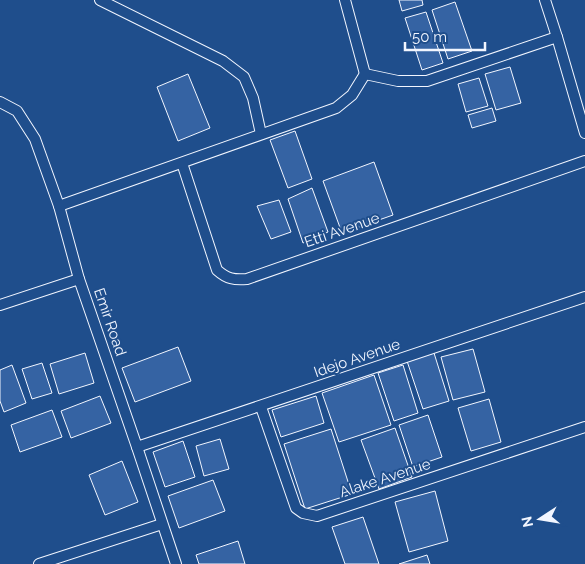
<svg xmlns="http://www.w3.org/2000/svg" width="585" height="564" font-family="Raleway,sans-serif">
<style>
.building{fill:#3563a3;stroke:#f2f6ff}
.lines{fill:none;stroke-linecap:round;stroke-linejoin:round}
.street-casing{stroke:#f2f6ff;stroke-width:12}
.street{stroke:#1f4e8c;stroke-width:10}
.labels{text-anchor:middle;stroke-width:4;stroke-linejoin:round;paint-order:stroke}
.street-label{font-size:15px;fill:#f2f6ff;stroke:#1f4e8c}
</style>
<rect width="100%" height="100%" fill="#1f4e8c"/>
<!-- building -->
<g class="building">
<path d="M399,0h23l1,5 -21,6z"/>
<path d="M455,2l17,49 -24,8 -16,-49z"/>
<path d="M426,12l17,51 -21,7 -17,-52z"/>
<path d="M510,67l11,36 -25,7 -11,-36z"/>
<path d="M188,74l22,54 -32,13 -21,-54z"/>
<path d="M479,78l9,28 -22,6 -8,-28z"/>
<path d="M492,108l4,13 -24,7 -4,-13z"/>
<path d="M295,131l17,48 -24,9 -18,-48z"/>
<path d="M374,162l19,53 -51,18 -19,-52z"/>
<path d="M312,188l16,44 -25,11 -15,-44z"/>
<path d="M279,200l12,32 -20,7 -14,-33z"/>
<path d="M178,347l13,34 -56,21 -13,-34z"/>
<path d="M473,349l12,43 -32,8 -12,-43z"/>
<path d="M85,353l9,30 -35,11 -9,-30z"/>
<path d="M434,353l15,48 -26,8 -16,-48z"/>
<path d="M42,363l10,30 -20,6 -10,-30z"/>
<path d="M12,365l14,38 -22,9 -4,-11v-31z"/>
<path d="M403,365l15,48 -24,8 -16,-48z"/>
<path d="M374,375l17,50 -52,17 -17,-49z"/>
<path d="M100,396l11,27 -40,15 -10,-27z"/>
<path d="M316,396l8,27 -43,14 -9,-27z"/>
<path d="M489,399l12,43 -30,9 -13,-43z"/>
<path d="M52,410l10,27 -42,15 -9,-27z"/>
<path d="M428,415l14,42 -29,10 -14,-42z"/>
<path d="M395,428l17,49 -33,12 -18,-49z"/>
<path d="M331,429l21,65 -47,15 -21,-65z"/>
<path d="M220,439l9,30 -25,7 -8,-30z"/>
<path d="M183,441l12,36 -30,10 -12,-35z"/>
<path d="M122,461l16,41 -33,13 -16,-40z"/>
<path d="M213,480l12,31 -46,17 -11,-32z"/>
<path d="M435,491l13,50 -39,11 -14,-50z"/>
<path d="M363,517l16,47h-34l-13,-37z"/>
<path d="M238,541l7,23h-46l-3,-9z"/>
<path d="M427,555l3,9h-31z"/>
</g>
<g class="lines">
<!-- street casing -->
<g class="street-casing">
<g id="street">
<path d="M100,0l123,61 21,16 9,21 8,36"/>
<path d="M345,0l20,74"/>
<path d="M545,0l12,37 28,96"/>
<path d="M365,74l33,7h29l130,-44"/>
<path d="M0,102l17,9 18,28 24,67 20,73 58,168 39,117"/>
<path d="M182,163l35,107c10,9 17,10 30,9l338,-118"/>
<path d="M59,206l277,-98 16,-13 13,-21"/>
<path d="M0,305l79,-26"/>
<path d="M261,407l35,101 7,5 14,3 268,-89"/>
<path d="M137,447l448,-150"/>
<path d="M39,564l123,-40"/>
</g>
</g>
<!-- street -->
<use href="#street" class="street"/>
</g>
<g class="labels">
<!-- street labels -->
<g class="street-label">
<text transform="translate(342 230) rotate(-19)" y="5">Etti Avenue</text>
<text transform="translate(110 322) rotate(71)" y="5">Emir Road</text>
<text transform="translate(357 358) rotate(-19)" y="5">Idejo Avenue</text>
<text transform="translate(385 478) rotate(-18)" y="5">Alake Avenue</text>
</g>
</g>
<!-- north arrow -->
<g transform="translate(540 519) rotate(258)" stroke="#1f4e8c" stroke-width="4" paint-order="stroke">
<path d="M0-4L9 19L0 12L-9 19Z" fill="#f2f6ff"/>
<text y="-8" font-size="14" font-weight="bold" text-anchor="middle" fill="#f2f6ff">N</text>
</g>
<!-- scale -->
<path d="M405 42v8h80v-8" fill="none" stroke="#f2f6ff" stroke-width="2.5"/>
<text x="412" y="42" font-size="15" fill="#f2f6ff" stroke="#1f4e8c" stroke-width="4" paint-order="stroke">50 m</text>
</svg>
